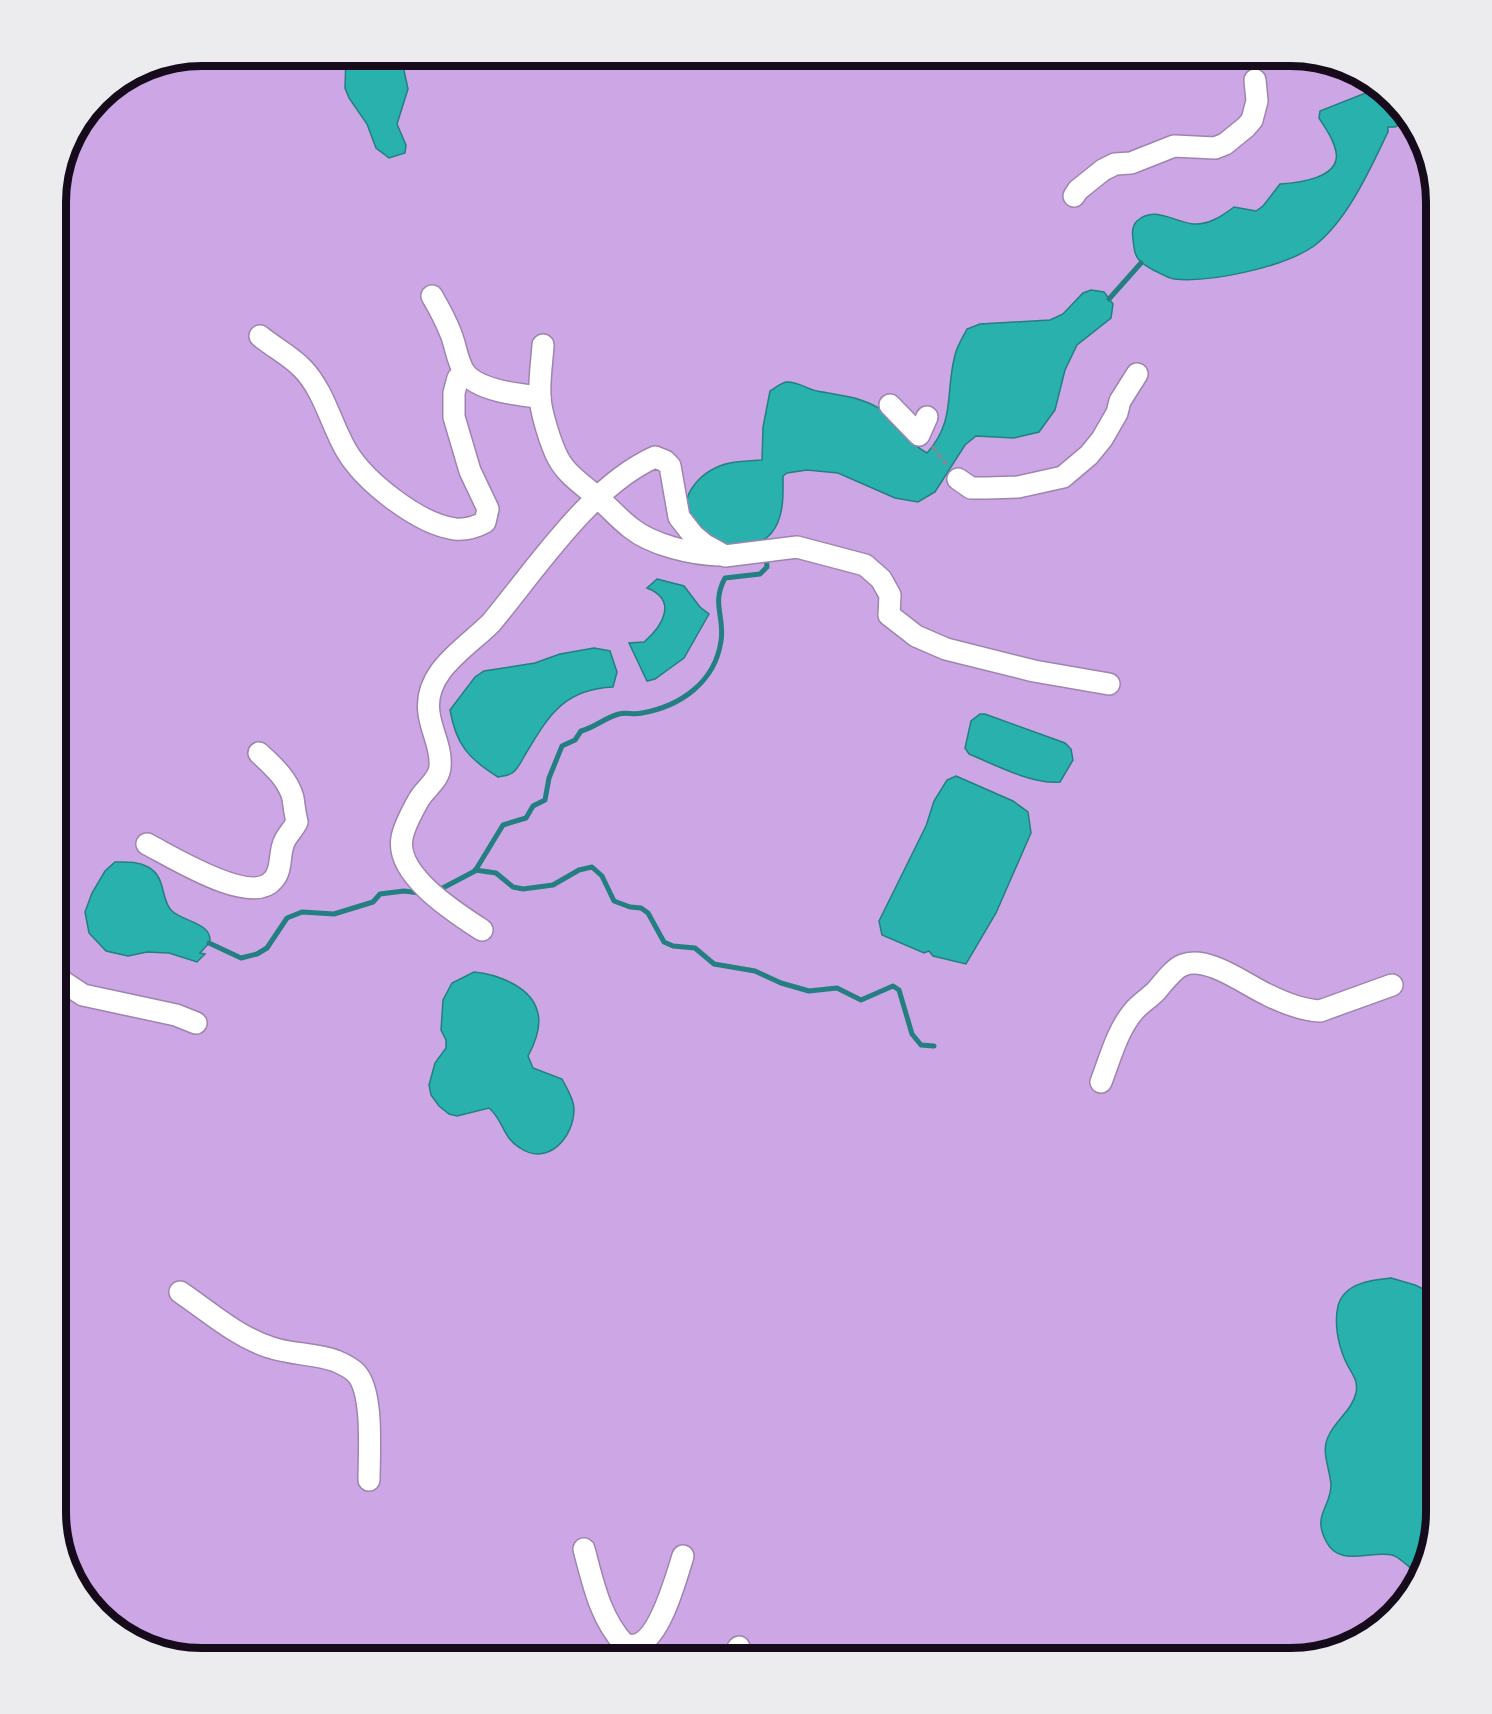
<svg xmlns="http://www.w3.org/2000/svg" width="1492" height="1714" font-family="'Noto Sans',sans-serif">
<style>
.green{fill:#cda6e5}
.water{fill:#29b1ad;stroke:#237f81;stroke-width:1.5}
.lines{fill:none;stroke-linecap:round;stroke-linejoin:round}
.stream{stroke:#237f81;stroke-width:5}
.minor-casing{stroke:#9f84b0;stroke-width:24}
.path{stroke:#8e8098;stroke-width:3;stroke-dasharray:6 3;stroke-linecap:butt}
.minor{stroke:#fff;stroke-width:21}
.rim{fill:none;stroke:#150b1b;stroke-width:8}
</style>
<rect width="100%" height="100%" fill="#efdefb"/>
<!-- green -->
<path class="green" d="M202,56h1097l64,19 43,38 23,42 7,47v1310l-15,65 -42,51 -42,23 -47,7h-1088l-65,-15 -51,-42 -23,-42 -7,-47v-1320l14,-54 35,-46 41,-25z"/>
<!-- water -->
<g class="water">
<path d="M346,56h55l7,33 -11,35 9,21 -1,8 -16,5 -13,-10 -9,-24 -18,-26 -4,-10z"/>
<path d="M1378,88l28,25 4,7 -15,7h-7v5c-18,37 -40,88 -74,114 -30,21 -104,37 -140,33 -7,-1 -14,-6 -21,-9 -10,-6 -18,-10 -19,-23 -1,-9 -4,-19 3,-26 17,-16 37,1 56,3 16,1 29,-8 41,-17l22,4 7,-5 17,-22c18,-1 61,-6 56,-32 -2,-12 -10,-23 -17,-34l1,-7z"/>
<path d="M1091,290l13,2 9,12 -2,14 -34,27 -12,25 -10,40 -16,22 -25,6 -38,-2 -11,9 -30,47 -17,10 -23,-4 -57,-25 -31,-3 -20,3 -4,3c0,15 1,31 -5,46 -21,53 -121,8 -83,-38 8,-10 21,-18 35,-21 10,-2 21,-2 32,-3l1,-33 7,-36c5,-3 11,-8 16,-9 12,-1 20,7 31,9 25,5 50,6 70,23 15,12 22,30 40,39 29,-32 18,-61 28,-98 2,-9 8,-18 12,-26l13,-5 70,-4 13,-6 20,-21z"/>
<path d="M657,579l27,7 16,21 9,7 -25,44 -29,21 -8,2 -18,-38 15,-1c19,-16 34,-42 3,-54z"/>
<path d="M594,648l16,3 7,21 -4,15c-47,2 -63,26 -85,63 -5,7 -9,19 -16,23 -4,3 -10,3 -14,4 -29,-18 -42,-32 -48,-67l25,-33 9,-6 51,-8 25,-9z"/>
<path d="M980,714h5l80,29 6,6 2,11 -13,22c-28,3 -66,-18 -91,-28l-4,-6 6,-27z"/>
<path d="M956,776l57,25 15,11 3,21 -35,80 -30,51 -33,-8 -4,-5 -5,2 -42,-18 -3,-14 47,-95 8,-25 13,-21z"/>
<path d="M115,862c11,0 23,-1 33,5 19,10 12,33 24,44 12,11 40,12 38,31l-10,11 5,1 -8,8 -28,-9 -22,-1 -19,4 -22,-5 -17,-18 -4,-21 7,-19 13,-22z"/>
<path d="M474,972c22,2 56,14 63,38 5,14 -2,33 -9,46l5,12 29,11c4,8 12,20 12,30 0,28 -26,58 -54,39 -18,-11 -16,-27 -31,-40l-32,8 -8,-2 -10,-8 -8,-11 -2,-10 6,-22 11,-15v-8l-5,-10 2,-30 9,-17z"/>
<path d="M1391,1278l24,7 21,10v217l-15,66c-8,-7 -19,-20 -29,-23 -22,-5 -53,13 -66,-14 -14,-26 5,-34 5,-56 -1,-17 -11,-34 -2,-50 7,-15 23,-25 27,-42 3,-14 -6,-21 -11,-33 -7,-16 -11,-37 -7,-54 6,-23 33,-26 53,-28z"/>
</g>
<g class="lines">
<!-- stream -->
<g class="stream">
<path d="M1109,299l32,-36"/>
<path d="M475,870l21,3 17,14 10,2 30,-4 26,-15 13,-3 10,9 12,25 16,6 11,1 7,5 16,29 9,4 22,2 19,16 41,7 26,12 28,8 28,-3 24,12 32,-14 6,4 13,44 9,11 13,1"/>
<path d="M437,891l38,-20 28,-46 23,-7 7,-12 12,-6 4,-22 13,-32 13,-6 6,-9c15,-4 23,-13 38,-17 7,-2 15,1 23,-1 39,-7 73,-31 79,-72 4,-25 -10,-37 4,-63l35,-4 7,-7 -1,-11"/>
<path d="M209,943l32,15 16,-4 10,-6 20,-30 15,-6 32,2 39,-12 7,-8 24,-3 16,2"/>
</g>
<!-- minor casing -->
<g class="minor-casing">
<g id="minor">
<path d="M1074,196l4,-6 25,-20 12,-6 16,-1 43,-17 41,2 10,-4 21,-17 6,-7 5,-19 -2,-21"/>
<path d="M432,296c7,12 14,25 19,38 5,12 6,28 14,39 14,18 54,22 75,24"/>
<path d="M260,336c13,11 31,20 43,33 21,22 28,55 43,81 18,31 72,74 109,79 11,1 21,-2 30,-7l3,-13 -18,-38 -16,-54v-24l4,-15 7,-5"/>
<path d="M543,345c-1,17 -4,34 -3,51 0,14 11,49 18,62 8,16 25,27 39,39 12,10 22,22 34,31 21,17 60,26 87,27"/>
<path d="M890,405l29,30 8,-18"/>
<path d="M958,479l13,9h16l31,-1 45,-10 26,-22 13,-16 15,-26 3,-12 17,-27"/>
<path d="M147,844c24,12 104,63 126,36 9,-9 6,-23 10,-35 2,-8 10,-15 14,-23 -2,-8 -3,-16 -4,-24 -5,-19 -21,-33 -34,-45"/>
<path d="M482,930c-26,-17 -87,-55 -80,-92 2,-12 10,-26 16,-37 6,-12 21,-20 22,-34 2,-19 -9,-36 -11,-54 -6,-41 37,-65 62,-90 45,-54 99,-137 164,-166l10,4 5,5 9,51 14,18 12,10 20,11 72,-9 68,18 16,14 9,16 -1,20 27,21 30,13 88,22 75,13"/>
<path d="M56,972l6,9 21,14 93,20 20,8"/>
<path d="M1101,1082c9,-23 16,-51 32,-70 7,-9 17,-14 24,-22 7,-8 16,-21 26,-25 25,-10 63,20 85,30 16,8 33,15 52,16l72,-26"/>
<path d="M180,1292c28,19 56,44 89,55 22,8 46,6 67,14 7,3 15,7 20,12 18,19 13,81 13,107"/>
<path d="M584,1549c9,34 16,69 41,96 4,0 10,1 14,-1 22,-9 37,-66 44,-88"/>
<path d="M731,1658l8,-11"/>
</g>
</g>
<!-- path -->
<path class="path" d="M932,446l14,18"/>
<!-- minor -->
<use href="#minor" class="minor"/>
</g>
<!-- crop -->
<path d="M0 0H1492V1714H0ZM202 66H1290A136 136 0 0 1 1426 202V1512A136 136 0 0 1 1290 1648H202A136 136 0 0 1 66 1512V202A136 136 0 0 1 202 66Z" fill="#ecebed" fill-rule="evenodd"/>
<path class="rim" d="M202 66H1290A136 136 0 0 1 1426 202V1512A136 136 0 0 1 1290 1648H202A136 136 0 0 1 66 1512V202A136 136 0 0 1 202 66Z"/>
</svg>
